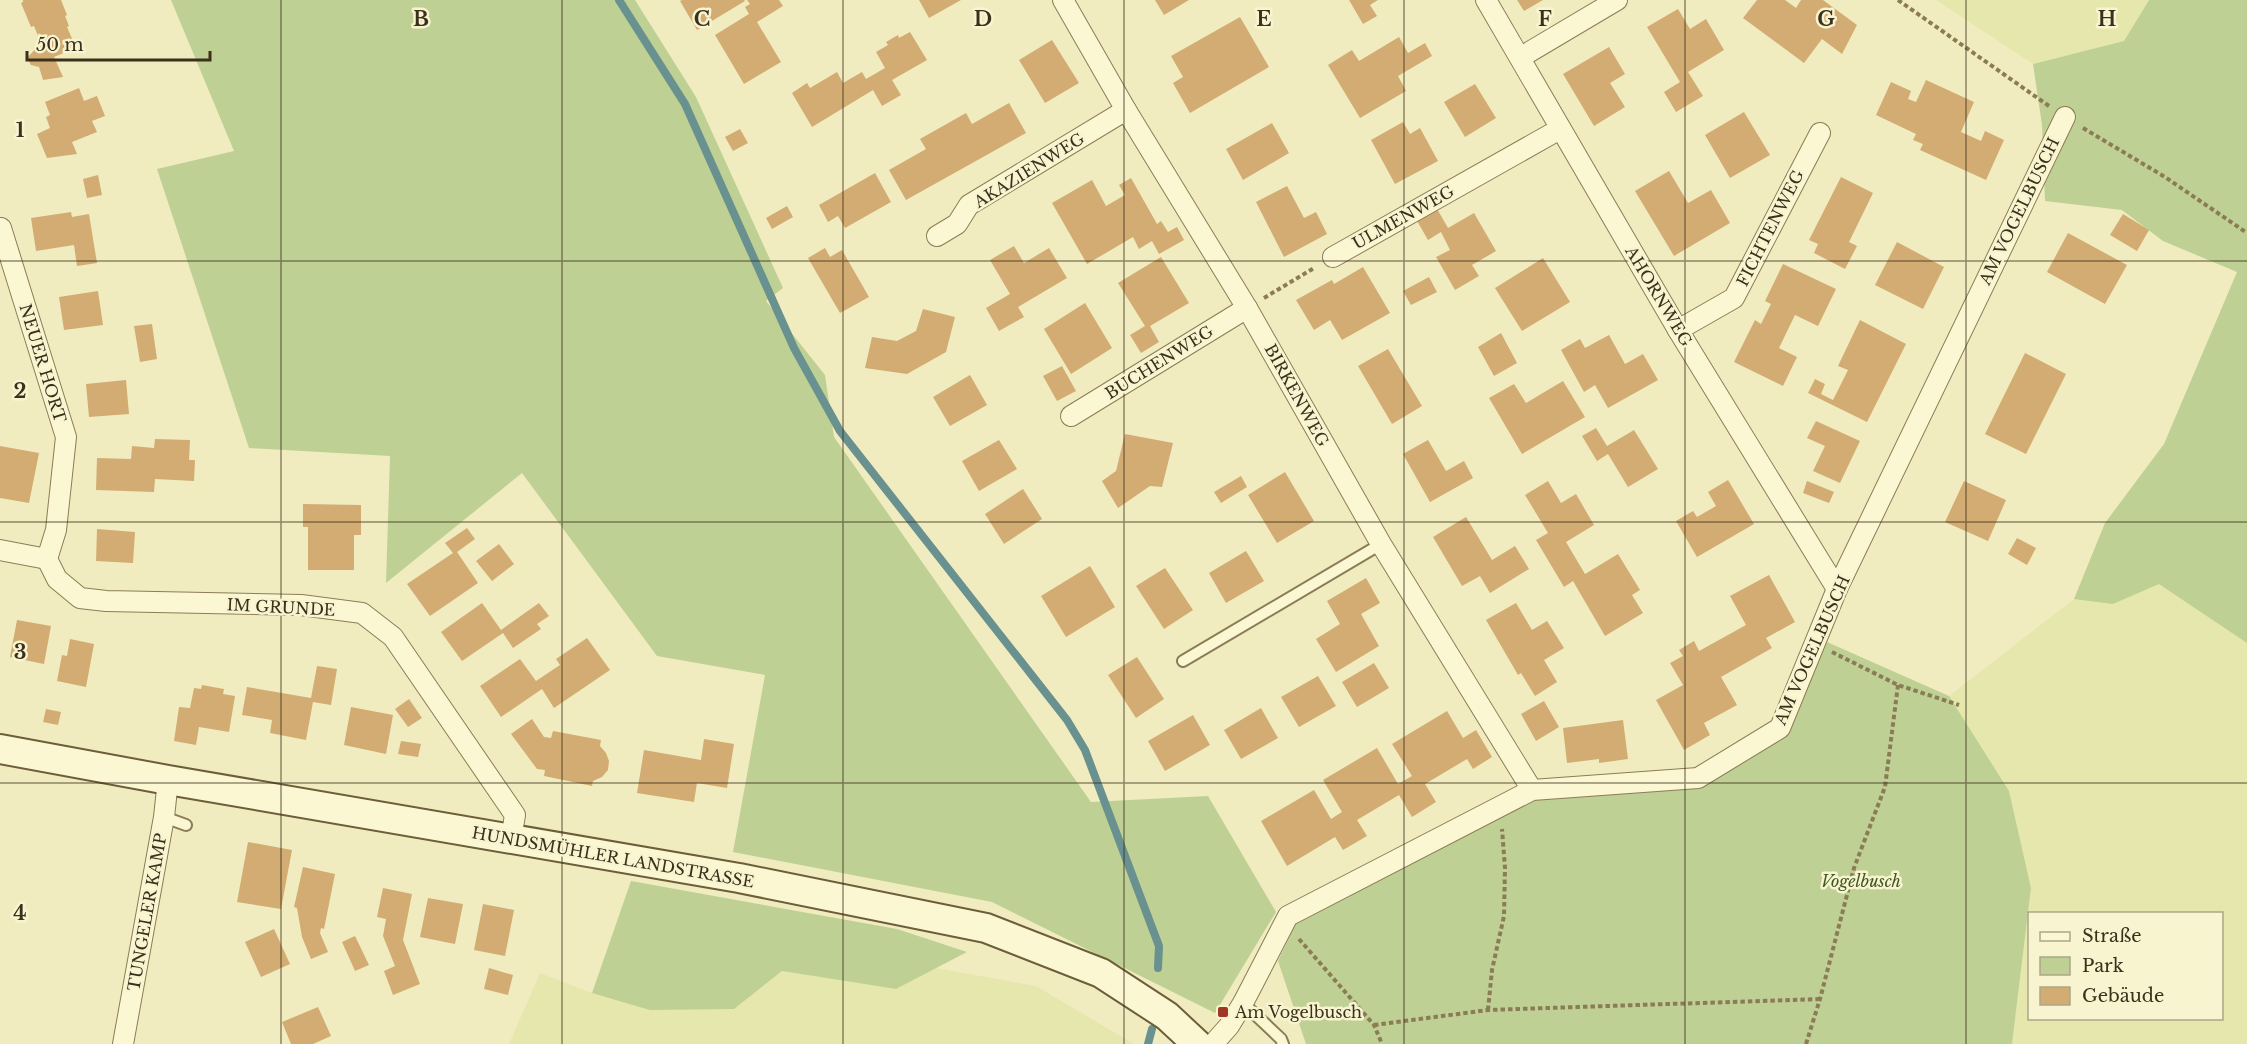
<svg xmlns="http://www.w3.org/2000/svg" width="2247" height="1044" font-family="'Libre Baskerville',serif">
<style>
.farmland{fill:#e6e7ac;fill-rule:evenodd}
.green{fill:#bed093}
.lines{fill:none;stroke-linecap:round;stroke-linejoin:round}
.stream{stroke:#69918f;stroke-width:8}
.building{fill:#d2ac72}
.lane-casing{stroke:#8c7c56;stroke-width:14}
.street-casing{stroke:#8c7c56;stroke-width:22}
.secondary-casing{stroke:#6d5d39;stroke-width:32}
.path{stroke:#8c7c56;stroke-width:4;stroke-dasharray:4.5 3;stroke-linecap:butt}
.lane{stroke:#fbf7d3;stroke-width:10}
.street{stroke:#fbf7d3;stroke-width:20}
.secondary{stroke:#fbf7d3;stroke-width:28}
.grid{fill:none;stroke:#3a301c;stroke-width:1.5;stroke-opacity:0.55}
.poi-dot{fill:#9f3822;stroke:#f8f4d0;stroke-width:2}
.labels{text-anchor:middle;stroke-width:5;stroke-linejoin:round;paint-order:stroke}
.street-label{font-size:16px;fill:#3a301c;stroke:#f8f4d0}
.park-label{font-size:16px;font-style:italic;fill:#405821;stroke:#f8f4d0}
.poi-label{font-size:16px;fill:#3a301c;stroke:#f8f4d0;text-anchor:start}
.grid-label{font-size:20px;text-anchor:middle;font-weight:bold;fill:#3a301c;stroke:#f8f4d0;stroke-width:5;stroke-linejoin:round;paint-order:stroke}
</style>
<rect width="100%" height="100%" fill="#f1ecbf"/>
<!-- farmland -->
<g class="farmland">
<path d="M1936,0h213l-25,41 -91,23z"/>
<path d="M2149,578l98,42v424h-235l19,-156 -22,-97 -60,-95 125,-97zM2030,914h192v104h-192z"/>
<path d="M936,968l100,18 98,58h-625l31,-71 52,20 142,16 48,-38 114,18z"/>
</g>
<!-- green -->
<g class="green">
<path d="M171,0h464l61,97 87,191 -17,13 59,74 9,62 257,365 117,-6 68,116 -61,101 -223,-111 -259,-50 32,-177 -108,-19 -135,-183 -136,110 4,-127 -141,-8 -92,-279 77,-18z"/>
<path d="M2149,0h98v643l-88,-59 -46,20 -39,-5 31,-76 59,-79 73,-172 -74,-31 -41,-31 -77,-9 -3,-76 -9,-61 91,-23z"/>
<path d="M1827,642l122,54 60,95 22,97 -19,156h-706l-28,-83 18,-38 225,-126 178,-13 83,-47z"/>
<path d="M631,881l266,48 70,23 -71,37 -114,-18 -48,38 -84,1 -58,-17z"/>
</g>
<g class="lines">
<!-- stream -->
<g class="stream">
<path d="M619,0l66,104 109,244 46,83 227,289 18,30 74,196 -1,22"/>
<path d="M1148,1044l4,-15"/>
</g>
</g>
<!-- building -->
<g class="building">
<path d="M23,0h38l6,15 -2,1 4,10 -2,1 9,21 -22,9 9,20 -20,3 -4,-13 -8,-2 -4,-7 14,-15 -7,-17 -3,1 -10,-24 2,-1z"/>
<path d="M682,0h62l1,1 -48,29 -17,-29z"/>
<path d="M747,0h32l4,6 -26,16 24,40 -37,22 -29,-49 34,-21 -4,-7 5,-3z"/>
<path d="M919,0h42l-32,18z"/>
<path d="M1155,0h34l-25,15z"/>
<path d="M1349,0h29l-8,5 7,11 -14,8z"/>
<path d="M1517,0h26l-19,11z"/>
<path d="M1757,0h28l11,8 5,-8h22l34,25 -15,29 -20,-15 -18,24 -61,-45z"/>
<path d="M1678,9l12,20 16,-10 18,31 -36,22 15,24 -27,16 -12,-20 16,-10 -33,-55z"/>
<path d="M1240,17l29,50 -79,46 -17,-30 10,-6 -12,-21z"/>
<path d="M910,32l17,28 -35,20 9,15 -19,11 -9,-16 -61,37 -20,-34 15,-10 3,5 27,-16 6,11 19,-11 4,7 19,-11 -9,-16 12,-7 -2,-3 12,-7 1,3z"/>
<path d="M1399,37l9,16 17,-10 7,13 -34,20 8,15 -46,27 -32,-53 24,-15 7,11z"/>
<path d="M1052,40l27,43 -34,20 -26,-43z"/>
<path d="M1609,47l16,27 -15,9 15,24 -31,19 -31,-52z"/>
<path d="M1926,80l48,22 -13,30 20,9 4,-10 19,9 -18,40 -66,-30 3,-6 -10,-4 3,-6 -40,-19 15,-33 20,9 -3,8 8,3z"/>
<path d="M1475,84l21,34 -31,19 -21,-35z"/>
<path d="M79,88l5,13 13,-5 8,20 -13,5 5,11 -25,10 5,12 -30,4 -10,-24 13,-6 -4,-11 4,-2 -5,-13z"/>
<path d="M1009,103l17,30 -120,67 -17,-30 37,-21 -6,-10 46,-26 6,11z"/>
<path d="M1744,112l26,43 -40,23 -25,-43z"/>
<path d="M1403,122l7,12 10,-6 18,33 -43,23 -24,-44z"/>
<path d="M1272,123l17,30 -46,27 -17,-31z"/>
<path d="M740,129l8,14 -15,8 -8,-14z"/>
<path d="M1669,171l19,32 23,-13 19,33 -56,33 -39,-65z"/>
<path d="M875,173l16,29 -46,26 -7,-12 -10,6 -9,-17z"/>
<path d="M98,175l4,20 -15,3 -4,-19z"/>
<path d="M1841,177l32,16 -24,49 8,4 -12,23 -31,-16 4,-9 -9,-4z"/>
<path d="M1131,178l26,46 4,-3 7,11 9,-5 7,13 -25,14 -7,-13 -13,8 -6,-12 -46,27 -35,-61 40,-23 14,26 19,-11 -6,-10z"/>
<path d="M1287,186l17,32 12,-6 11,22 -43,23 -28,-55z"/>
<path d="M787,206l6,11 -21,12 -6,-11z"/>
<path d="M1436,207l12,21 26,-15 22,38 -24,14 7,11 -24,14 -19,-33 14,-7 -9,-18 -13,8 -12,-21z"/>
<path d="M71,212l1,5 17,-3 8,49 -20,3 -3,-21 -38,6 -5,-33z"/>
<path d="M2123,214l26,16 -12,21 -27,-16z"/>
<path d="M2068,233l59,32 -22,39 -58,-32z"/>
<path d="M1897,242l47,25 -21,42 -48,-24z"/>
<path d="M1014,246l10,17 25,-15 18,30 -49,29 6,10 -25,14 -13,-23 24,-14 -20,-34z"/>
<path d="M825,248l5,9 12,-7 27,47 -29,16 -32,-55z"/>
<path d="M1161,257l28,46 -39,23 9,16 -18,11 -11,-18 15,-9 -27,-43z"/>
<path d="M1543,258l27,44 -48,29 -27,-43z"/>
<path d="M1783,264l53,25 -18,37 -23,-11 -16,33 18,9 -14,29 -49,-24 21,-42 6,4 10,-20 -6,-3z"/>
<path d="M1363,267l27,46 -48,27 -12,-20 -16,10 -18,-30 36,-20 2,4z"/>
<path d="M1429,277l8,15 -26,13 -8,-14z"/>
<path d="M98,291l5,34 -39,5 -5,-33z"/>
<path d="M1085,303l27,45 -41,26 -27,-45z"/>
<path d="M923,309l32,8 -9,35 -39,22 -42,-6 7,-31 25,4 19,-10z"/>
<path d="M1860,320l46,24 -39,78 -59,-29 7,-14 10,5 -4,10 12,6 15,-30 -10,-4z"/>
<path d="M152,324l5,35 -17,3 -6,-36z"/>
<path d="M1501,333l16,30 -23,13 -16,-29z"/>
<path d="M1609,335l16,29 18,-10 15,26 -50,28 -13,-23 -11,7 -23,-42 19,-11 5,9z"/>
<path d="M1388,349l34,57 -30,18 -34,-58z"/>
<path d="M2025,353l41,21 -40,80 -41,-20z"/>
<path d="M1062,366l14,25 -19,10 -14,-25z"/>
<path d="M970,375l17,30 -37,21 -17,-29z"/>
<path d="M126,380l3,34 -40,3 -3,-33z"/>
<path d="M1563,381l22,36 -63,37 -33,-56 25,-14 12,19z"/>
<path d="M1816,421l44,20 -20,42 -27,-12 12,-25 -18,-8z"/>
<path d="M1596,428l11,18 27,-16 24,39 -30,18 -20,-33 -11,7 -15,-25z"/>
<path d="M1125,434l48,9 -11,44 -12,-1 -32,22 -16,-27 14,-10z"/>
<path d="M155,439l35,1 -1,20h6l-1,21 -39,-2 -1,13 -58,-2 1,-32 34,1 1,-13 22,2z"/>
<path d="M999,440l18,29 -38,22 -17,-30z"/>
<path d="M1428,440l18,31 18,-10 9,17 -43,24 -27,-48z"/>
<path d="M0,446l39,7 -10,50 -29,-5z"/>
<path d="M1285,472l29,49 -37,22 -29,-48z"/>
<path d="M1241,476l6,11 -26,16 -7,-11z"/>
<path d="M1728,480l26,44 -57,33 -21,-36 17,-10 4,6 19,-11 -8,-14z"/>
<path d="M1548,481l13,22 15,-9 18,31 -28,17 19,32 33,-20 22,36 -8,5 11,18 -38,23 -32,-55 -9,6 -28,-47 12,-7 -23,-38z"/>
<path d="M1807,481l27,11 -5,11 -26,-10z"/>
<path d="M1964,481l42,19 -18,41 -43,-19z"/>
<path d="M1023,489l19,30 -38,25 -19,-30z"/>
<path d="M303,504l58,1v30h-7v35h-46v-43h-5z"/>
<path d="M1466,517l26,43 23,-14 14,23 -39,24 -10,-17 -18,10 -29,-49z"/>
<path d="M467,528l8,11 -18,13 21,31 -48,33 -23,-32 46,-31 -8,-10z"/>
<path d="M97,529l38,3 -2,31 -37,-2z"/>
<path d="M2017,538l19,10 -9,17 -19,-11z"/>
<path d="M499,544l15,20 -22,17 -16,-20z"/>
<path d="M1246,551l18,30 -38,22 -17,-30z"/>
<path d="M1090,566l25,41 -49,30 -25,-41z"/>
<path d="M1165,568l28,42 -29,19 -28,-43z"/>
<path d="M1769,575l26,47 -29,16 6,10 -51,29 16,28 -33,18 6,12 -26,15 -28,-50 27,-15 -13,-22 13,-7 -4,-6 15,-9 5,10 47,-26 -16,-29z"/>
<path d="M1366,578l14,25 -19,11 18,32 -43,26 -20,-33 24,-15 -13,-23z"/>
<path d="M482,603l19,27 38,-27 10,13 -12,8 4,5 -28,19 -10,-15 -41,28 -21,-29z"/>
<path d="M1516,603l16,27 15,-9 17,27 -20,12 13,22 -22,14 -14,-23 -3,2 -32,-55z"/>
<path d="M17,620l34,6 -7,38 -34,-7z"/>
<path d="M587,638l23,32 -56,38 -12,-19 -41,28 -21,-31 40,-27 16,22 24,-16 -4,-6z"/>
<path d="M70,639l24,5 -8,43 -29,-6 5,-26 5,1z"/>
<path d="M1137,657l27,42 -28,19 -28,-43z"/>
<path d="M1374,663l15,25 -32,19 -15,-25z"/>
<path d="M317,666l20,3 -6,36 -18,-3 -7,38 -36,-7 2,-13 -30,-5 5,-28 64,11z"/>
<path d="M1318,676l18,30 -37,21 -18,-30z"/>
<path d="M202,685l22,4 -1,5 12,2 -6,36 -30,-5 -3,18 -22,-4 5,-34 11,1 4,-20 7,1z"/>
<path d="M409,699l13,19 -14,9 -13,-18z"/>
<path d="M1544,701l15,26 -23,14 -15,-27z"/>
<path d="M351,707l42,8 -7,39 -42,-9z"/>
<path d="M1261,708l17,30 -37,21 -17,-29z"/>
<path d="M46,709l15,3 -3,13 -15,-3z"/>
<path d="M1447,711l16,27 13,-8 16,27 -19,12 -6,-10 -42,25 11,18 -24,15 -13,-22 -42,25 10,16 -24,14 -8,-13 -48,29 -26,-45 53,-31 17,29 11,-7 -19,-32 54,-32 21,36 14,-8 -20,-32z"/>
<path d="M1193,715l17,30 -45,26 -17,-30z"/>
<path d="M532,719l12,18 7,1 2,-7 48,9 -1,6 6,7 3,8 -1,9 -6,7 -9,4 -1,5 -48,-10 1,-6 -8,-1 -26,-35z"/>
<path d="M1623,720l5,39 -29,4v-4l-32,4 -4,-35z"/>
<path d="M704,739l30,5 -7,44 -30,-5 -3,19 -57,-9 7,-43 57,10z"/>
<path d="M401,741l20,3 -3,13 -20,-3z"/>
<path d="M248,842l44,8 -11,59 -44,-7z"/>
<path d="M303,867l32,7 -11,55 -3,-1 -1,5 8,19 -17,7 -9,-22 -5,-29 -3,-1z"/>
<path d="M383,888l29,6 -9,46 17,44 -27,11 -9,-24 11,-5 -12,-30 3,-17 -9,-2z"/>
<path d="M428,898l35,6 -8,40 -35,-7z"/>
<path d="M483,904l31,6 -9,46 -31,-6z"/>
<path d="M274,929l16,35 -29,13 -16,-35z"/>
<path d="M355,936l14,29 -14,6 -13,-29z"/>
<path d="M489,968l24,7 -5,20 -24,-6z"/>
<path d="M318,1007l13,29 -18,8h-22l-9,-22z"/>
</g>
<g class="lines">
<!-- lane casing -->
<g class="lane-casing">
<g id="lane">
<path d="M1183,661l198,-117"/>
<path d="M164,817l22,8"/>
<path d="M1243,1003l38,36 2,5"/>
</g>
</g>
<!-- street casing -->
<g class="street-casing">
<g id="street">
<path d="M1063,0l63,110 121,198 134,236 151,246"/>
<path d="M1486,0l192,330 159,259"/>
<path d="M1521,57l96,-57"/>
<path d="M937,236l20,-12 12,-19 157,-95"/>
<path d="M1333,257l227,-128"/>
<path d="M1678,330l56,-32 86,-165"/>
<path d="M1071,416l176,-108"/>
<path d="M0,550l47,9 9,-29 10,-93 -65,-209"/>
<path d="M47,559l10,20 23,19 26,3 195,4 61,8 31,24 122,178 -4,24"/>
<path d="M123,1044l41,-227 4,-37"/>
<path d="M1213,1044l16,-18 14,-23 45,-87 244,-126 166,-12 82,-50 57,-139 228,-472"/>
</g>
</g>
<!-- secondary casing -->
<g class="secondary-casing">
<path id="secondary" d="M0,749l168,31 571,98 247,50 115,45 66,43 30,28"/>
</g>
<!-- path -->
<g class="path">
<path d="M1898,0l151,106"/>
<path d="M2083,128l82,49 82,56"/>
<path d="M1264,298l50,-30"/>
<path d="M1832,652l66,33 61,20"/>
<path d="M1299,939l75,86 8,19"/>
<path d="M1488,1010l4,-40 12,-54 1,-48 -3,-39"/>
<path d="M1374,1025l114,-15 332,-11"/>
<path d="M1806,1044l14,-45 34,-131 31,-81 13,-102"/>
</g>
<!-- lane -->
<use href="#lane" class="lane"/>
<!-- street -->
<use href="#street" class="street"/>
<!-- secondary -->
<use href="#secondary" class="secondary"/>
</g>
<!-- grid -->
<path class="grid" d="M281,0v1044M562,0v1044M843,0v1044M1124,0v1044M1404,0v1044M1685,0v1044M1966,0v1044M0,261h2247M0,522h2247M0,783h2247"/>
<!-- markers -->
<rect class="poi-dot" x="1217" y="1006" width="12" height="12" rx="3"/>
<g class="labels">
<!-- street labels -->
<g class="street-label">
<text transform="translate(1029 170) rotate(-32)" y="6">AKAZIENWEG</text>
<text transform="translate(2019 211) rotate(-64)" y="6">AM VOGELBUSCH</text>
<text transform="translate(1403 217) rotate(-29)" y="6">ULMENWEG</text>
<text transform="translate(1770 228) rotate(-63)" y="6">FICHTENWEG</text>
<text transform="translate(1659 296) rotate(59)" y="6">AHORNWEG</text>
<text transform="translate(1159 362) rotate(-32)" y="6">BUCHENWEG</text>
<text transform="translate(43 363) rotate(73)" y="6">NEUER HORT</text>
<text transform="translate(1297 395) rotate(61)" y="6">BIRKENWEG</text>
<text transform="translate(281 607) rotate(3)" y="6">IM GRUNDE</text>
<text transform="translate(1812 650) rotate(-66)" y="6">AM VOGELBUSCH</text>
<text transform="translate(613 857) rotate(10)" y="6">HUNDSMÜHLER LANDSTRASSE</text>
<text transform="translate(147 912) rotate(-80)" y="6">TUNGELER KAMP</text>
</g>
<!-- park labels -->
<g class="park-label">
<text x="1861" y="887">Vogelbusch</text>
</g>
<!-- poi labels -->
<g class="poi-label">
<text x="1235" y="1018">Am Vogelbusch</text>
</g>
</g>
<g class="grid-label">
<text x="421" y="26">B</text>
<text x="702" y="26">C</text>
<text x="983" y="26">D</text>
<text x="1264" y="26">E</text>
<text x="1545" y="26">F</text>
<text x="1826" y="26">G</text>
<text x="2107" y="26">H</text>
<text x="20" y="137">1</text>
<text x="20" y="398">2</text>
<text x="20" y="659">3</text>
<text x="20" y="920">4</text>
</g>
<!-- legend -->
<rect x="2028" y="912" width="195" height="108" fill="#f8f4d0" stroke="#aca688" stroke-width="1.5"/>
<rect x="2040" y="932" width="30" height="9" fill="#fbf7d3" stroke="#aca688" stroke-width="1.5"/>
<text x="2082" y="942" font-size="18" fill="#3a301c">Straße</text>
<rect x="2040" y="957" width="30" height="18" fill="#bed093" stroke="#aca688" stroke-width="1.5"/>
<text x="2082" y="972" font-size="18" fill="#3a301c">Park</text>
<rect x="2040" y="987" width="30" height="18" fill="#d2ac72" stroke="#aca688" stroke-width="1.5"/>
<text x="2082" y="1002" font-size="18" fill="#3a301c">Gebäude</text>
<!-- scale -->
<path d="M27 51v9h183v-9" fill="none" stroke="#3a301c" stroke-width="3"/>
<text x="36" y="51" font-size="18" fill="#3a301c" stroke="#f8f4d0" stroke-width="4.5" paint-order="stroke">50 m</text>
</svg>
